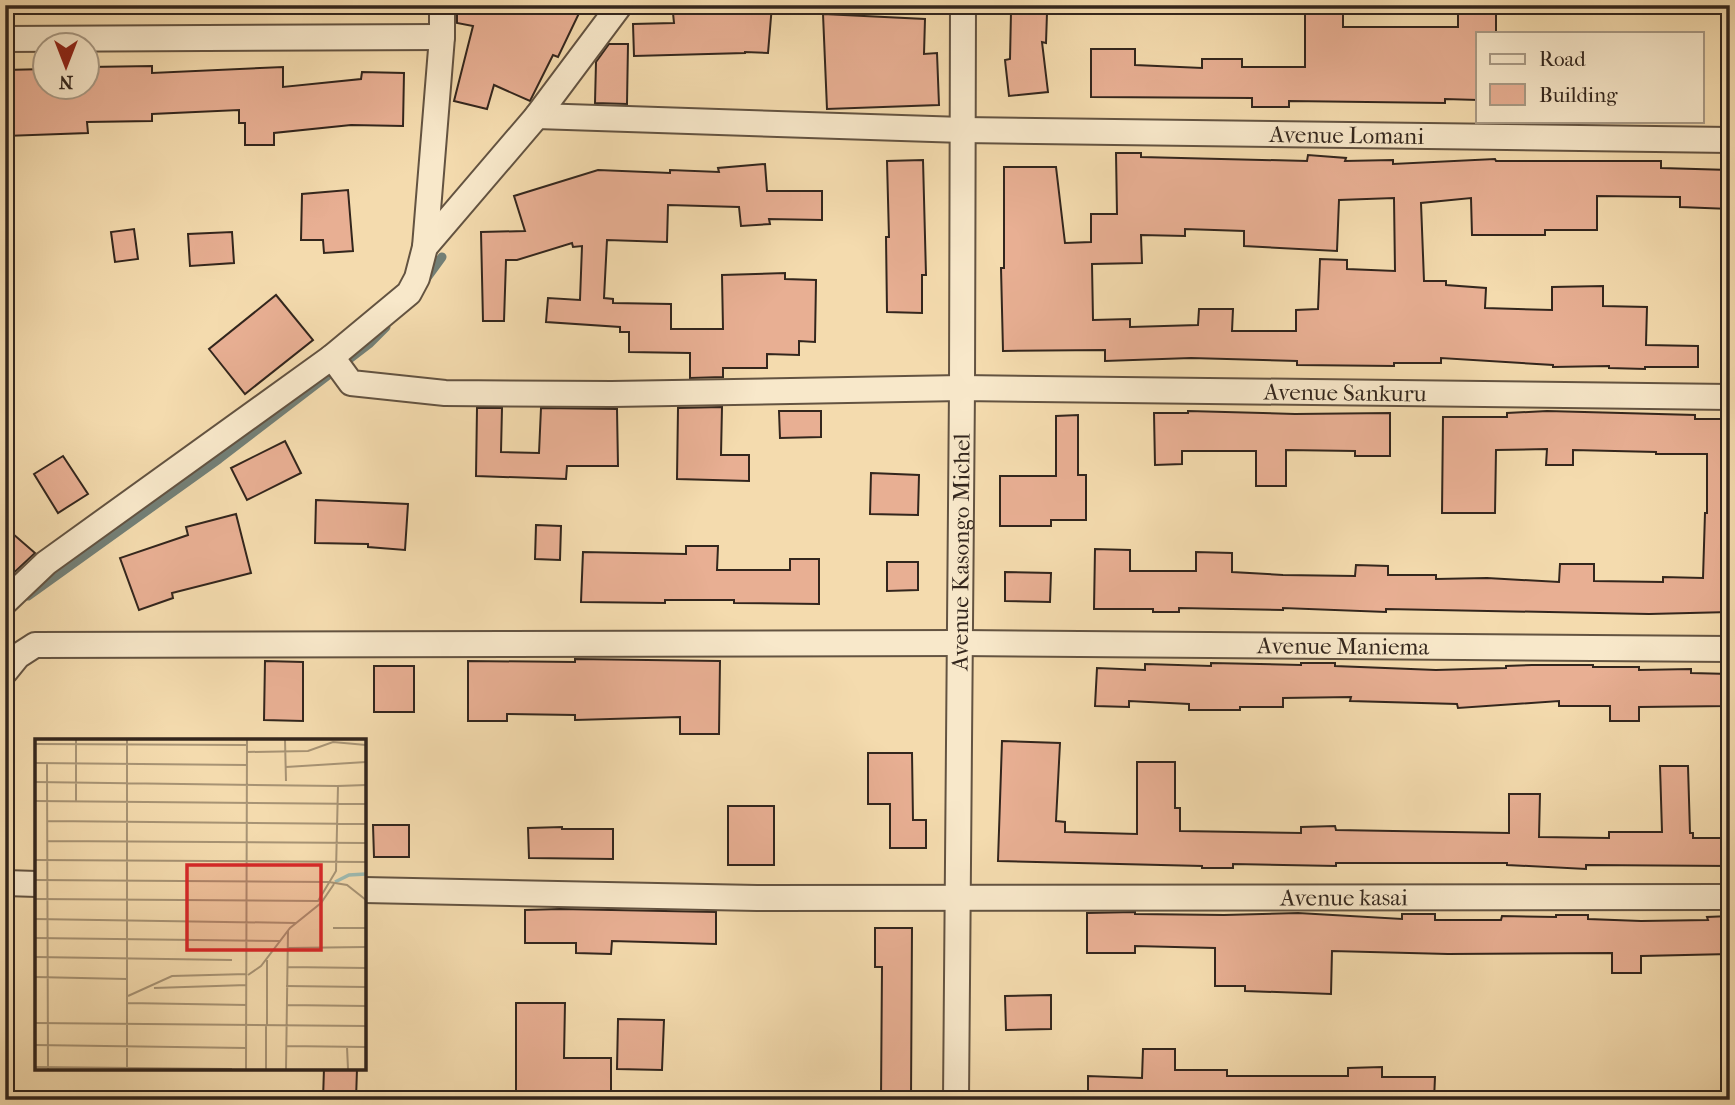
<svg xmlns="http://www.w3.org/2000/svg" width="1735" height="1105" font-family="'IM FELL French Canon',serif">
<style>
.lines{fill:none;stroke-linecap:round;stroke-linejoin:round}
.stream{stroke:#737f76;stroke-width:9}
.building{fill:#e8af93;stroke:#33261d;stroke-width:2;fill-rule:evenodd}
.street-casing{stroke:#635341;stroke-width:28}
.street{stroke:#f8e8ca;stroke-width:24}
.labels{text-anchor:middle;stroke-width:5;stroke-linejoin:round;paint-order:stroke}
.street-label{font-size:23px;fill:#33261d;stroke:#f8e8ca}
.inset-river{fill:none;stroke:#9dbab1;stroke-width:3.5}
.inset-road{fill:none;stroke:#a79374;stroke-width:2}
.view{fill:#d62828;fill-opacity:0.15;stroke:#d62828;stroke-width:3.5}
.inset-edge{fill:none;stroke:#33261d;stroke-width:3.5}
</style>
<rect width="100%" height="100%" fill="#f4dbae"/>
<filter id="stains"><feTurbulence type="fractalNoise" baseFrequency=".00286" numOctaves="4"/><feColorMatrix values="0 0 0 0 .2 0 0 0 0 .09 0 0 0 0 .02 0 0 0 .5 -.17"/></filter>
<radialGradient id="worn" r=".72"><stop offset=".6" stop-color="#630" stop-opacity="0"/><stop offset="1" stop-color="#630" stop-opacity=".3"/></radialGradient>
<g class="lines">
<!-- stream -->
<g class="stream">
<path d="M426,279l16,-22"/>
<path d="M28,596l191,-137 150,-115 17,-17"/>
</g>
</g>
<!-- building -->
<g class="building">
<path d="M457,5h126l-25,52 -5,-2 -23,46 -36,-16 -7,24 -33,-8 19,-75 -16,-3z"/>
<path d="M727,5h45l-4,48 -23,-1v1l-111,3 -1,-32 41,-1 -1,-10 54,-2z"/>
<path d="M1305,8h38v19h115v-16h38v22h-18v67l-33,-1v4l-156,-2v6h-37v-9l-161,-1v-48h44v16l67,3v-9h40v8h63z"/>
<path d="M1011,12l36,1 -1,30 -4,-1 6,50 -39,4 -4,-36 5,-1z"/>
<path d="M823,14l102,5 -1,35 13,-1 2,52 -112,4z"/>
<path d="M609,44h19l-1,60 -32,-1 1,-41z"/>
<path d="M152,66v7l131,-6v20l78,-8 1,-7 42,1 -1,53 -52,-1 -77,8v12h-29v-22h-6v-13l-87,4v7l-65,1 1,11 -83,3v-66l41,-1v19h42v-21z"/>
<path d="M1116,153h25v4l166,4 1,-6 38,3 -1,3 48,-1v4l102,-5 1,2h165v7l69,2v39l-50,-2v-10l-83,-1v34h-52v5h-73l-1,-37 -50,5 3,78h22v4l40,3 -1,20 67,2v-23l51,-1v20l44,1 -1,38 52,1v21h-53v2l-36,-1v-2l-56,1v-2l-112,-7v5h-47v3l-97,-1v-4l-106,-3 -86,3v-11l-102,1 -2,-83h3v-101h52l9,76 26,-1v-28h26zM1394,198l1,73 -48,-2v-9l-27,-1 -2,50 -22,1v21h-64l1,-22h-34l-1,16 -68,2v-8l-37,1 -1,-56 50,-1 -1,-28 44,1v-7l59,2v15l93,5 2,-51z"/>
<path d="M923,160l3,115h-4v38l-35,-1 -1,-75h3l-2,-76z"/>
<path d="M765,164l2,27h55v29l-53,-1 1,5 -29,2 -2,-19 -71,-2 -1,37 -60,-2 -3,58 9,1v4l58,1v25h52l-1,-54 63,-2v6l31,1 -1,62 -16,-1v14l-32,-1v14h-44v9l-33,1v-25l-61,-1v-20h-9v-5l-74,-5 2,-24 32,2 2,-54 -9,1 -1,-4 -55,17h-11l-2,61h-21l-2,-89 44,-1 -11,-35 84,-26 72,3v-3l49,2 -1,-4z"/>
<path d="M348,190l5,61 -29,2 -1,-13h-22l1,-46z"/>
<path d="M134,229l4,30 -23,3 -4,-30z"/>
<path d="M232,232l2,31 -44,3 -2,-32z"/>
<path d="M276,295l37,45 -68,54 -36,-45z"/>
<path d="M722,407l-1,48h28v26l-72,-2 1,-71z"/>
<path d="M477,408h25l-1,44 38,1 2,-45 76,1 1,57h-51l-1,13 -90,-3z"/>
<path d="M779,411h42v26l-41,1z"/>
<path d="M1188,411l107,3 95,-1v43h-35v-5l-69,-1v36h-30v-35h-74v13l-27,1 -1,-52h34z"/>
<path d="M1547,411l148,4v4h35v193l-81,2 -263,-5v3l-103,-4v2l-104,-2v4h-26v-3h-59l1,-60 35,1v21h66v-19l36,1v19l51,3 72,1 1,-11 32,1v9h48v4l51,-1 72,4 1,-18h34v17l69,1v-5l40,1 2,-65h2v-59h-51v-2l-83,-2v15h-27l1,-16 -51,1 -1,63h-53l1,-96h64v-4z"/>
<path d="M1078,415v60h8v45h-35v6h-51v-50h56v-60z"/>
<path d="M285,441l16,32 -54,27 -16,-32z"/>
<path d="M63,456l25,38 -30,19 -24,-39z"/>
<path d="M871,473l48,2 -1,40 -48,-1z"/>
<path d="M316,500l92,4 -3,46 -37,-3v-3l-53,-1z"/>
<path d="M236,514l15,59 -79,20 1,5 -34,12 -19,-52 68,-23 -2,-8z"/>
<path d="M536,525l25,1 -1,34 -25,-1z"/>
<path d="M5,527l30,26 -30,28z"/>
<path d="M686,546h32l-1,24h73v-11h29v45l-85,-1v-3h-69v3l-84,-1 2,-50 103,2z"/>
<path d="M887,562h31v28l-31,1z"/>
<path d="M1005,572l46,1 -1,29 -45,-1z"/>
<path d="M575,659l145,2 -1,73h-39v-17l-105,3v-5l-68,-1v7h-39v-60l107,1z"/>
<path d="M265,661l38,1v59l-39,-1z"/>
<path d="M1211,663l90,2v-2h34v3l101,4 70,-2v-2l26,-1h61v2h46v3l52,-1v4l39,1v32l-91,1v14h-29v-15h-51v-5l-101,7 -1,-4 -107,-3 1,-4 -68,1v9h-43v3h-51v-6l-60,-3v6l-34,-1 2,-38 48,2v-6l66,2z"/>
<rect x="374" y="666" width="40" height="46"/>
<path d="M1002,741l58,2 -4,78 9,1v10l72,2v-72h38v46h5v23l121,2v-6l34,-1 1,4 173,3v-39h31l-1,43 70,1v-6h53l-2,-66h28l2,67h3v5h37v28l-144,-1v4l-79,-4v-2h-171v3l-103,-2v4h-31v-2l-204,-5z"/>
<path d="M868,753h44l1,67h13v28h-36v-44h-22z"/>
<rect x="728" y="806" width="46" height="59"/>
<path d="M373,825h36v32h-35z"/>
<path d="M562,827v2h51v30l-84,-1 -1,-30z"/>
<path d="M560,909l156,3v32l-104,-3 -1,13 -35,-1v-10h-51v-33z"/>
<path d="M1135,912v2l89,1 74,-2 104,6v-5h33v6h66l1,-4 54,1v-2h32v4l53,2 67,-1 -1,-3 23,-1v38l-89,2v17h-29v-20l-164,1 -116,-3 -1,43 -86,-3v-5h-30v-38l-80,-2v7h-48v-40z"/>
<path d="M875,928h37l-1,171h-30l1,-132h-7z"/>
<path d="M1051,995v34l-45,1 -1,-34z"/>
<path d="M516,1003h49l-1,55h47v42h-95z"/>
<path d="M618,1019l46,1 -2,50 -45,-1z"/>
<path d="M1143,1049h32v21h52v6h121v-8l34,-1v10h53l-1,23h-346v-24l54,2z"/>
<path d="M324,1068l33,1 -1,31h-33z"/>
</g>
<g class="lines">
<!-- street casing -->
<g class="street-casing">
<g id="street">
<path d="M5,39l437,-2"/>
<path id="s1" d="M537,116l426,14 767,10"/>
<path d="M425,247l17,-210v-32"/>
<path id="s2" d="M332,357l19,26 94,10 167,1 350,-6 768,9"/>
<path d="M5,602l41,-39 286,-206 77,-64 8,-15 8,-31 112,-131 83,-111"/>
<path id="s3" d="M5,672l13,-16 17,-11 924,-2 771,6"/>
<path d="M5,883l32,1"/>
<path id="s4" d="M364,890l393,8 973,-1"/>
<path id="s5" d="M956,1100l6,-712 1,-383"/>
</g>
</g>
<!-- street -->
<use href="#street" class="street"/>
</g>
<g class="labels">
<!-- street labels -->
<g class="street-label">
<text dy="8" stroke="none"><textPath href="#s1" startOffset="810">Avenue Lomani</textPath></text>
<text dy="8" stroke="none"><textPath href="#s2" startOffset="1027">Avenue Sankuru</textPath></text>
<text dy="8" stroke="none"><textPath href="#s5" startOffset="548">Avenue Kasongo Michel</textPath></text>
<text dy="8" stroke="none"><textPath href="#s3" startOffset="1349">Avenue Maniema</textPath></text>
<text dy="8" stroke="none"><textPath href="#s4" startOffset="980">Avenue kasai</textPath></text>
</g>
</g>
<!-- overview -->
<g transform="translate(35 739)">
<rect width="331" height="331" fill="#f4dbae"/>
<path class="inset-river" d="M300,143l14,-7 17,-1"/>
<path class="inset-road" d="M250,1l1,41M0,5l212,1M212,13l61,-1 25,-9 33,3M0,24l212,2M12,25l1,305M251,28l80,-5M0,43l303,4M0,62l331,3M41,63v-62M12,82l319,3M12,102l319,2M0,121l331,2M0,141l294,2 18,3 19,15M0,160l283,2 18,-30 2,-85 28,-1M0,180l261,4M298,189h33M0,199l245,3M252,209l79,-1M0,218l197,3M252,228l79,1M213,236l13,-9 29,-38 31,-25 13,-19M0,238l92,2M251,247l80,1M119,249l93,-3M93,257l44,-20 75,-2M92,264l120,2M251,266l80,1M0,284l331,3M231,287v43M232,287v-66M0,306l211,3M251,307l80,1M312,308l1,22M0,328l197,2M92,330v-329M211,330l1,-329M251,330l2,-138"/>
<path class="view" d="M152,126h134v85h-134z"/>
<rect width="331" height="331" class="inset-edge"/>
</g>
<!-- margin -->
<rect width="1735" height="1105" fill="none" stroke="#f4dbae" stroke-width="28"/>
<rect x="7" y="7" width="1721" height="1091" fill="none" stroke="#33261d" stroke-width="3.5"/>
<rect x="14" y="14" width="1707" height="1077" fill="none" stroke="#33261d" stroke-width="2"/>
<!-- legend -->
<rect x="1476" y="32" width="228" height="91" fill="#f8e8ca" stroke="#a99a85" stroke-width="2"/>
<rect x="1490" y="54" width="35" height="10" fill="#f8e8ca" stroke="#a99a85" stroke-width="2"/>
<text x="1539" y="66" font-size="21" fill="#33261d">Road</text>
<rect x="1490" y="84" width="35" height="21" fill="#e8af93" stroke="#a99a85" stroke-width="2"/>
<text x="1539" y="102" font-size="21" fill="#33261d">Building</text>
<!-- north arrow -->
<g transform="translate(66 66) rotate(180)"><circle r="33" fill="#f8e8ca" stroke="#a99a85" stroke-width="2"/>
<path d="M0-5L12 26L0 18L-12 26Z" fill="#8f2418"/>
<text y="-10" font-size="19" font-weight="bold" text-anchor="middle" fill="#33261d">N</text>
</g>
<rect width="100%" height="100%" filter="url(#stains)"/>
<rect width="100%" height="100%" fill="url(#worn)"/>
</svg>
